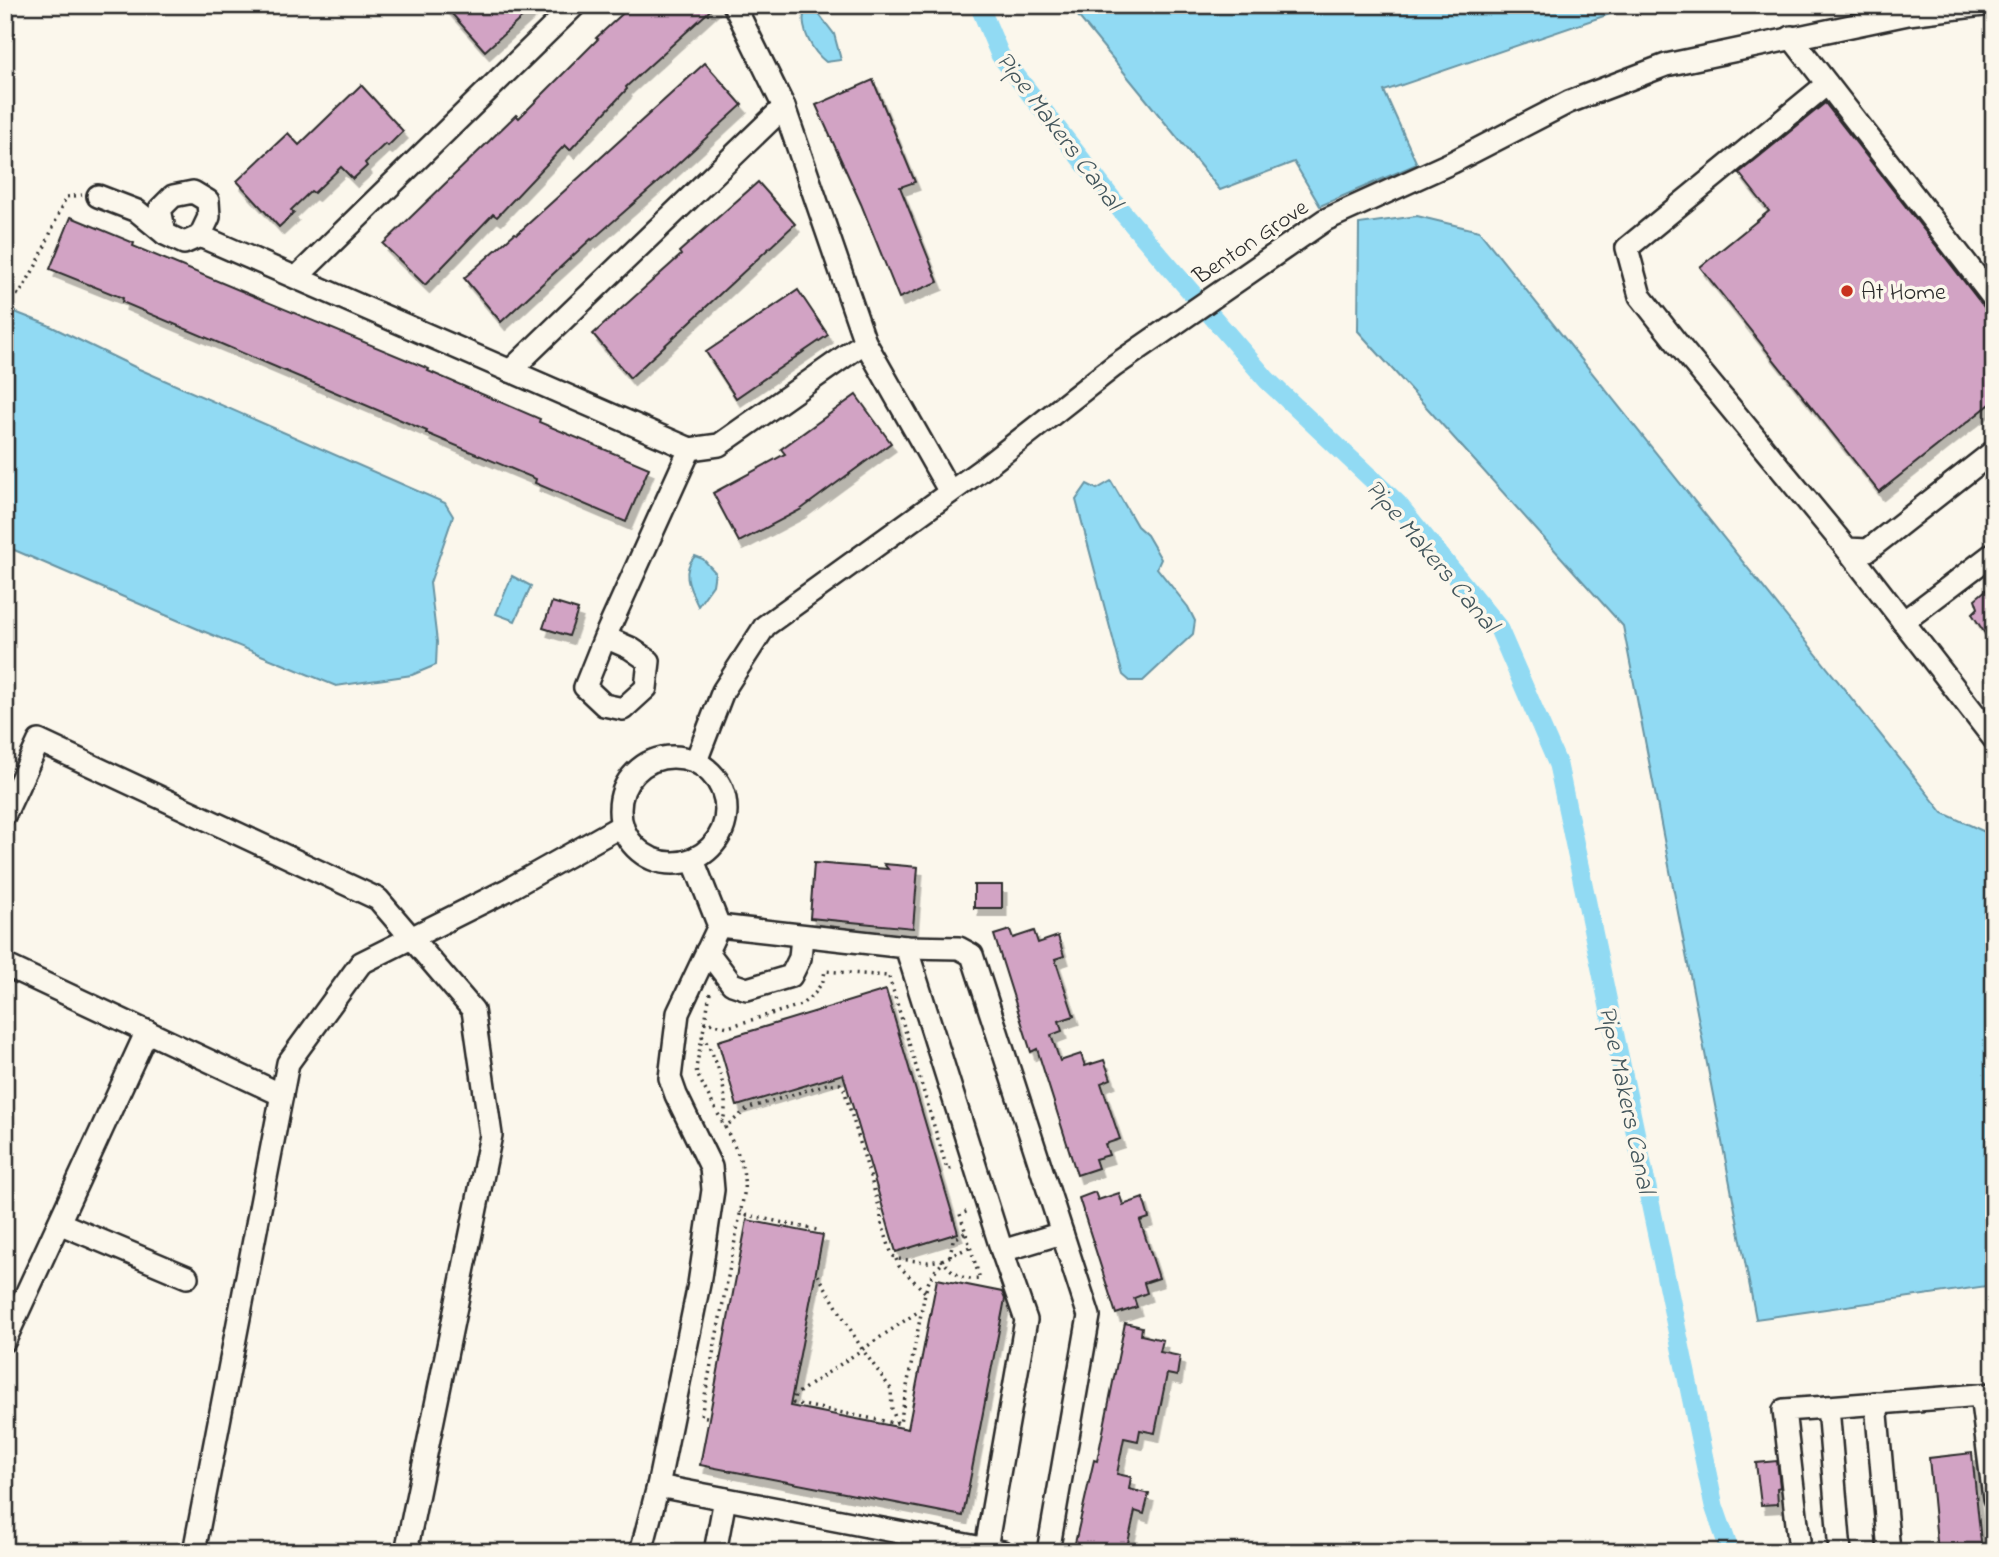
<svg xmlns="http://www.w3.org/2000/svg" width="1999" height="1557" font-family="'Indie Flower',sans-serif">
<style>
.water{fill:#91daf3;stroke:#6894a3;stroke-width:2}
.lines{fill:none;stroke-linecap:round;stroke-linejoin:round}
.canal{stroke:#91daf3;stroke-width:19}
.building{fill:#d2a3c4;stroke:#2b2b2b;stroke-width:2;filter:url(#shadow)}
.minor-casing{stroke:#2b2b2b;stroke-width:26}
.path{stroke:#2b2b2b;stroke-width:3.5;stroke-dasharray:2 5;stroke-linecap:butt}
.minor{stroke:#fbf7ec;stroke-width:21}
.poi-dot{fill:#c8321e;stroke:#fbf7ec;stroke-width:2.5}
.labels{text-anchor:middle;stroke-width:7;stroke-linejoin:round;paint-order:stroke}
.street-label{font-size:24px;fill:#2b2b2b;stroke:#fbf7ec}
.poi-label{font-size:24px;fill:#2b2b2b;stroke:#fbf7ec;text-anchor:start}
.water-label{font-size:26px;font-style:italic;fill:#44575d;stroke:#fbf7ec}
</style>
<defs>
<filter id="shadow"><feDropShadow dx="4.5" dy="8" stdDeviation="0" flood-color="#0004"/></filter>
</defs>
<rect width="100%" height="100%" fill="#fbf7ec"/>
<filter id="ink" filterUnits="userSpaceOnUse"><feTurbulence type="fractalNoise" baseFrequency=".0143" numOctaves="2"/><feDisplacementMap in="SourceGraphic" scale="14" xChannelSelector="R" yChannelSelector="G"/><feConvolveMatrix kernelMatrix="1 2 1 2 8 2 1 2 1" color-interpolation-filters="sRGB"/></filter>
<g filter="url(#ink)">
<!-- water -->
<g class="water">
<path d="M1069,5h567l-252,86 33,73 -97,42 -26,-44 -74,28z"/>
<path d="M815,9l19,25 7,26 -15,2c-14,-11 -25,-31 -22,-49z"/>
<path d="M1417,216l62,15 464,582 51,23v239l-6,10 6,24v176l-238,34 -133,-693 -265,-295 1,-107z"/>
<path d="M5,310h5l38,15 91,44 306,134 8,13 -23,67 7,59 -1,23 -24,10 -76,11 -138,-57 -193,-83z"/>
<path d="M1111,481l26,45 10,9 14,24 -4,9 31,39 7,14 -2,13 -50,47h-13l-7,-6 -3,-10 -44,-165 11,-16 10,5z"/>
<path d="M695,556l8,3 12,13 -2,13 -15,21c-8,-17 -18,-34 -3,-50z"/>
<path d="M512,576l19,10 -16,35 -19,-7z"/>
</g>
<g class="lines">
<!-- canal -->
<path class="canal" d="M979,5l21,50 123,158 144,167 131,124 100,123 60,138 156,741 16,46"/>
</g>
<!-- building -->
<g class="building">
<path d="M444,5h92l-51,46z"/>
<path d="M632,5h84l-90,82 1,2 -57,61 -5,-5 -68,72 -4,-3 -68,71 -42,-41 133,-129 3,3 79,-79 -2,-1z"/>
<path d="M705,63l37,42 -86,79 -64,56 -1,-1 -90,83 -37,-44 51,-45 2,1z"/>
<path d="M873,80l42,102 -15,5 38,95 -39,16 -38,-94 -45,-99z"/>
<path d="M361,85l42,46 -15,15 -3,-2 -20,19 2,3 -14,13 -12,-12 -27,26 -3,-2 -20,19 3,3 -15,14 -42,-46 51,-48 11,12z"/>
<path d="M1825,103l159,204 10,8v86l-115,91 -179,-225 69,-56 -30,-38z"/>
<path d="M758,182l37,42 -165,154 -37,-44 88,-79 -2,-3z"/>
<path d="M71,217l63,26 -1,3 296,123 -1,2 112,48 -1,3 110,46 -23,54 -91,-39 1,-4 -110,-46 1,-2 -305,-129 1,-4 -73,-29z"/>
<path d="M798,290l30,45 -92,63 -30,-46z"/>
<path d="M856,395l35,48 -91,67 -61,32 -26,-49 72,-39 -4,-5z"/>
<path d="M1987,589l7,7v51l-22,-33 6,-6 -3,-9z"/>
<path d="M552,602l26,8 -9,26 -26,-8z"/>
<path d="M814,863l74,6 -4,-5 34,3 -5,61 -103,-10z"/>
<rect x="974" y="885" width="28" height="23"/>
<path d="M1010,930l3,8 21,-7 4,12 20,-7 6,20 -9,3 19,57 -15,5 3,10 -11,4 9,26 21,-7 4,12 19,-6 7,19 -10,4 19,56 -15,5 4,11 -14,4 3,9 -21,7 -40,-126 -6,3 -37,-117z"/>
<path d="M886,990l72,243 -62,19 -53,-178 -106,32 -19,-65z"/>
<path d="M1095,1192l3,8 21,-7 4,12 20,-7 6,20 -9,3 19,57 -15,5 3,10 -13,5 3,9 -21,7 -37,-116z"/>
<path d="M747,1220l76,15 -33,171 118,23 29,-150 65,13 3,7 -42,217 -263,-51z"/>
<path d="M1125,1323l17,4 -1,8 22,5 -3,12 20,4 -3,20 -10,-2 -12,59 -15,-3 -2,11 -14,-3 -7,36 14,3 -2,12 20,5 -5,20 -9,-3 -9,41h-53l21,-92 3,1z"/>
<path d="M1972,1453l10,99h-44l-9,-94z"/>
<path d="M1777,1461l3,26 -3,1 1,16 -17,1 -5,-42z"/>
</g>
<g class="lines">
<!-- minor casing -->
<g class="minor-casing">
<g id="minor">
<path d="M734,5l50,102 81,235 85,150"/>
<path d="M1791,37l203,262"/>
<path d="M1827,84l-200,164 13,48 37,47 170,206 21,1 126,-99"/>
<path d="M98,196l39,15 28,23"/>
<path d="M200,236l9,-19 -1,-16 -15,-9 -20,4 -13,13 5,25 19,9 16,-7 490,213 29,-4 146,-103"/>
<path d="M297,277l278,-272"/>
<path d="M510,371l274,-264"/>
<path d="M1847,549l147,190"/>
<path d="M1903,622l91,-69"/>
<path d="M605,637l25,11 19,13 -3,27 -23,21 -19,-4 -19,-18 20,-50 85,-188"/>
<circle cx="673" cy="810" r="53"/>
<path d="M696,761l27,-70 42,-65 223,-161 126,-99 211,-146 128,-58 116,-60 97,-37 242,-51 75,-9"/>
<path d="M5,814l34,-73 339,158 95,111 18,125 -85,417"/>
<path d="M719,926l187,21 53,1 13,7 117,361 -41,236"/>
<path d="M906,947l96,304 24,69 -40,228"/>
<path d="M707,951l25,33 15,5 44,-13 9,-18 2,-22"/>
<path d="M5,965l277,130"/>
<path d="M59,1223l128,54"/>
<path d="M1002,1251l60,-18"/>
<path d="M5,1340l142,-309"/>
<path d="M1994,1394l-13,1 13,103"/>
<path d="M1876,1403l13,149"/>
<path d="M658,1486l345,66"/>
<path d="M1799,1541l-15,-131 44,-3"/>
<path d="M194,1552l94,-489 73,-100 146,-73 114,-64"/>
<path d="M641,1552l17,-66 41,-202 14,-94 -2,-23 -35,-72 -6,-17 8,-65 41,-87 -26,-66"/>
<path d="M715,1552l10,-53"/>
<path d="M1840,1552l-12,-145 153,-12"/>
</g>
</g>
<!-- path -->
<g class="path">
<path d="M5,287l14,8 19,-33 28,-65 16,-2"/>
<path d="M889,977l58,192 8,-1"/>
<path d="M710,993l-5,29 23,5 73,-22 14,-12 8,-12 2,-10 63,5"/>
<path d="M705,1022l-9,46 1,6 28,53"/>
<path d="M702,1036c14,18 30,64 20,87"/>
<path d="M740,1211l7,4 70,15"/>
<path d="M950,1256l3,-16 13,-8"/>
<path d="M896,1259l3,7 26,26"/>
<path d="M942,1260l28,-13"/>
<path d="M818,1275l44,74 29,40 1,20 5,14"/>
<path d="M922,1309l-127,86 -2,8 101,20h6l25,-130c4,-14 8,-22 19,-31"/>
<path d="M707,1417l-6,-1 43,-222c2,-30 -6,-40 -19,-67l24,-19 78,-24h13l4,5 37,124v8l11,34 5,4 31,3 14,-2c11,13 20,21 38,19l-20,-65 9,-3"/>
</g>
<!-- minor -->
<use href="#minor" class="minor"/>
</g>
</g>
<!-- markers -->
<circle class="poi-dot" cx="1847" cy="291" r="7"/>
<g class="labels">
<!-- street labels -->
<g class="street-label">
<text transform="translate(1250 241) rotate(-34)" y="8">Benton Grove</text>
</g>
<!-- poi labels -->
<g class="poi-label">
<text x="1861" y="299">At Home</text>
</g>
<!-- water labels -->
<g class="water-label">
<text transform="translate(1060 130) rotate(53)" y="9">Pipe Makers Canal</text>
<text transform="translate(1433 555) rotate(50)" y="9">Pipe Makers Canal</text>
<text transform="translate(1628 1099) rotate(78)" y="9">Pipe Makers Canal</text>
</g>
</g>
<!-- margin -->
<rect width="1999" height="1557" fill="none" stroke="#fbf7ec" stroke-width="28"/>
<rect x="14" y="14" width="1971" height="1529" fill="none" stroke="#2b2b2b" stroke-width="2.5" filter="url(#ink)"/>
</svg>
